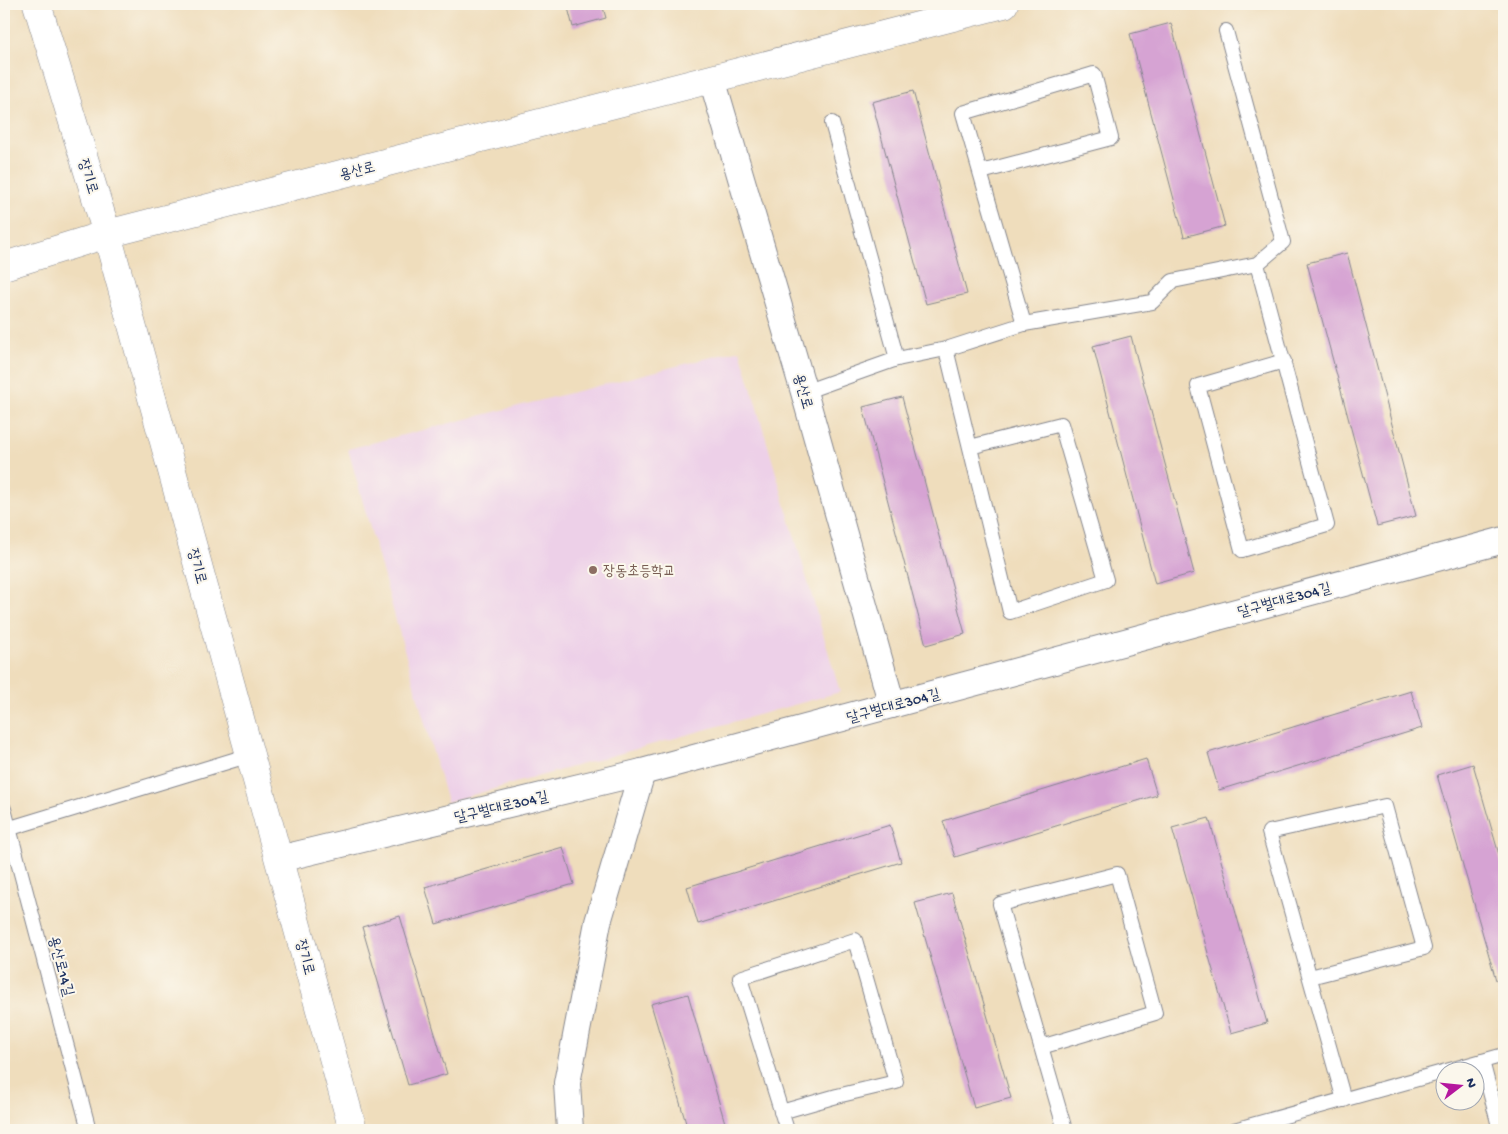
<svg xmlns="http://www.w3.org/2000/svg" width="1508" height="1134" font-family="'Gochi Hand','Poor Story',sans-serif">
<style>
.built{fill:#edd0e8}
.building{fill:#d6a3d3}
.lines{fill:none;stroke-linecap:round;stroke-linejoin:round}
.service-casing{stroke:#85868d;stroke-width:16}
.minor-casing{stroke:#85868d;stroke-width:28}
.secondary-casing{stroke:#85868d;stroke-width:29}
.service{stroke:#fff;stroke-width:14}
.minor{stroke:#fff;stroke-width:26}
.secondary{stroke:#fff;stroke-width:28}
.education-dot{fill:#8d6e63;stroke:#fbf7ec;stroke-width:2}
.labels{text-anchor:middle;stroke-width:4;stroke-linejoin:round;paint-order:stroke}
.street-label{font-size:15px;fill:#1b2f5e;stroke:#fbf7ec}
.education-label{font-size:15px;fill:#785e54;stroke:#fbf7ec;text-anchor:start}
</style>
<rect width="100%" height="100%" fill="#fbf7ec"/>
<filter id="ink" filterUnits="userSpaceOnUse"><feTurbulence type="fractalNoise" baseFrequency=".02" numOctaves="2"/><feDisplacementMap in="SourceGraphic" scale="10" xChannelSelector="R" yChannelSelector="G"/><feConvolveMatrix kernelMatrix="1 2 1 2 8 2 1 2 1" color-interpolation-filters="sRGB"/></filter>
<filter id="wash" filterUnits="userSpaceOnUse"><feTurbulence type="fractalNoise" baseFrequency=".0096" numOctaves="4" result="noise"/><feDisplacementMap in="SourceGraphic" scale="20" xChannelSelector="R" yChannelSelector="G"/><feGaussianBlur stdDeviation="1.12" result="paint"/><feColorMatrix in="noise" values="0 0 0 0 0 0 0 0 0 0 0 0 0 0 0 0 0 1.4 0 .05"/><feComposite in="paint" operator="in"/></filter>
<g filter="url(#wash)">
<rect width="100%" height="100%" fill="#efddbc"/>
<!-- built -->
<path class="built" d="M740,350l100,342 -393,110 -99,-353z"/>
<g id="blocks">
<!-- building -->
<g class="building">
<path d="M567,4h35l4,14 -33,9z"/>
<path d="M1171,23l54,203 -41,11 -54,-203z"/>
<path d="M913,91l54,203 -41,10 -54,-202z"/>
<path d="M1347,253l69,263 -39,10 -70,-263z"/>
<path d="M1131,336l63,237 -39,11 -62,-238z"/>
<path d="M902,397l63,237 -39,11 -63,-238z"/>
<path d="M1411,691l11,37 -203,62 -11,-37z"/>
<path d="M1146,759l11,36 -202,62 -12,-36z"/>
<path d="M1473,764l31,108v105l-8,3 -59,-205z"/>
<path d="M1209,818l58,205 -36,10 -59,-205z"/>
<path d="M890,825l11,37 -203,62 -11,-37z"/>
<path d="M563,847l11,37 -138,40 -11,-37z"/>
<path d="M952,893l59,205 -37,10 -59,-205z"/>
<path d="M400,916l47,158 -39,11 -46,-158z"/>
<path d="M688,994l39,136h-39l-37,-126z"/>
</g>
</g>
</g>
<g filter="url(#ink)">
<use href="#blocks" fill-opacity="0" stroke="#85868d" stroke-width="1"/>
<g class="lines">
<!-- service casing -->
<g class="service-casing">
<g id="service">
<path d="M832,123l65,236"/>
<path d="M981,172l130,-34 -17,-64 -131,39 61,211"/>
<path d="M1257,264l70,261 -85,25 -44,-164 86,-25"/>
<path d="M946,349l64,263 96,-32 -45,-156 -91,23"/>
<path d="M804,392l93,-33 49,-10 78,-25 128,-22 21,-21 84,-17 26,-22 -57,-211"/>
<path d="M4,809l85,321"/>
<path d="M4,830l246,-75"/>
<path d="M1310,977l114,-29 -39,-142 -116,26 75,268"/>
<path d="M1041,1047l114,-34 -38,-139 -117,30 65,226"/>
<path d="M1482,1061l18,69"/>
<path d="M781,1112l56,-16 59,-14 -41,-142 -115,38 47,152"/>
<path d="M1234,1130l270,-75"/>
</g>
</g>
<!-- minor casing -->
<g class="minor-casing">
<g id="minor">
<path d="M712,79l92,313 88,313"/>
<path d="M279,859l363,-87 862,-232"/>
<path d="M570,1130l-3,-47 31,-161 44,-150"/>
</g>
</g>
<!-- secondary casing -->
<g class="secondary-casing">
<g id="secondary">
<path d="M37,4l70,230 246,896"/>
<path d="M4,266l103,-32 897,-230"/>
</g>
</g>
<!-- service -->
<use href="#service" class="service"/>
<!-- minor -->
<use href="#minor" class="minor"/>
<!-- secondary -->
<use href="#secondary" class="secondary"/>
</g>
</g>
<!-- markers -->
<circle class="education-dot" cx="593" cy="570" r="5"/>
<g class="labels">
<!-- street labels -->
<g class="street-label">
<text transform="translate(357 170) rotate(-14)" y="5">용산로</text>
<text transform="translate(89 176) rotate(73)" y="5">장기로</text>
<text transform="translate(804 391) rotate(74)" y="5">용산로</text>
<text transform="translate(198 566) rotate(75)" y="5">장기로</text>
<text transform="translate(1284 599) rotate(-15)" y="5">달구벌대로304길</text>
<text transform="translate(893 705) rotate(-15)" y="5">달구벌대로304길</text>
<text transform="translate(501 806) rotate(-13)" y="5">달구벌대로304길</text>
<text transform="translate(306 957) rotate(75)" y="5">장기로</text>
<text transform="translate(62 966) rotate(75)" y="5">용산로14길</text>
</g>
<!-- education labels -->
<g class="education-label">
<text x="603" y="575">장동초등학교</text>
</g>
</g>
<!-- margin -->
<rect width="1508" height="1134" fill="none" stroke="#fbf7ec" stroke-width="20"/>
<!-- north arrow -->
<g transform="translate(1460 1086) rotate(74)"><circle r="24" fill="#fbf7ec" stroke="#a1a7b3"/>
<path d="M0-4L9 19L0 12L-9 19Z" fill="#b5179e"/>
<text y="-8" font-size="14" font-weight="bold" text-anchor="middle" fill="#1b2f5e">N</text>
</g>
</svg>
